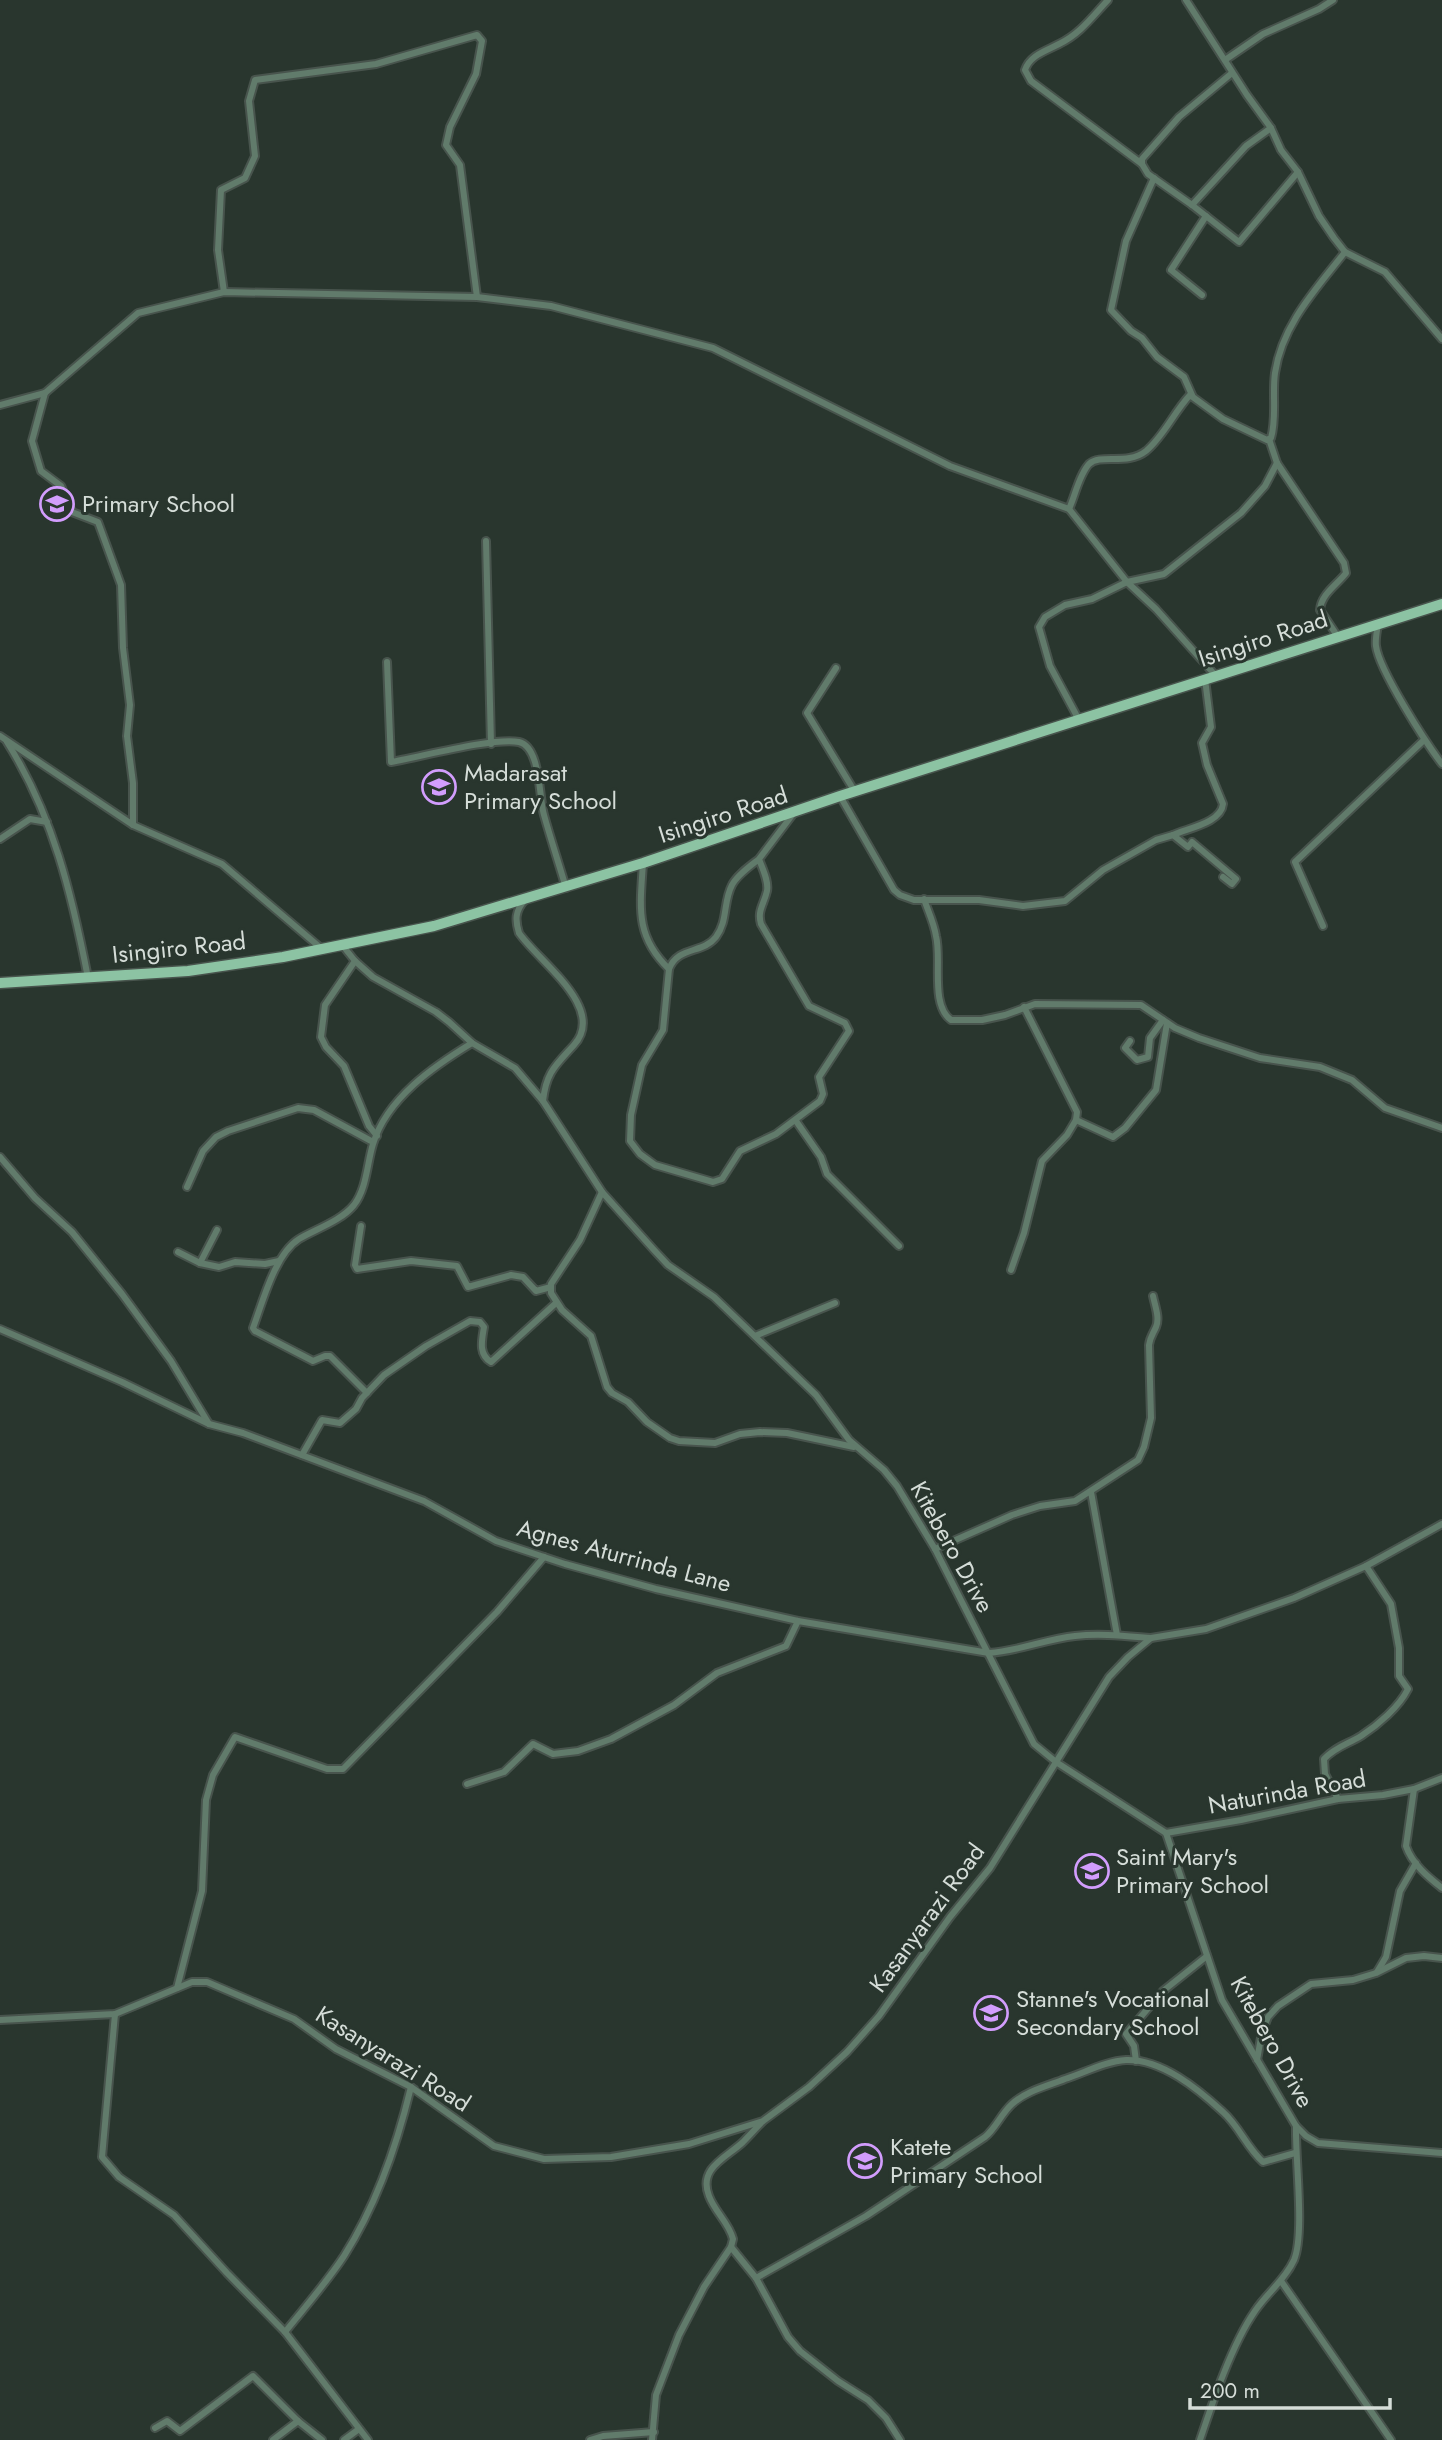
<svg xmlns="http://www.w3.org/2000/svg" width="1442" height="2440" font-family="Jost,sans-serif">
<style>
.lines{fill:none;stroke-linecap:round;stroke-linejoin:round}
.street-casing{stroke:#48544d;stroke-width:10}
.primary-casing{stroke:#48544d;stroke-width:13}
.street{stroke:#617b6b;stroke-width:6}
.primary{stroke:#8cc3a3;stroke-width:10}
.labels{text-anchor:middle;stroke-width:6;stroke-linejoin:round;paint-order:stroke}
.poi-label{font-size:24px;fill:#d5ddd8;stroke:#29362e;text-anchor:start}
.street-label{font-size:24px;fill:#d5ddd8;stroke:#29362e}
</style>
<rect width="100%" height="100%" fill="#29362e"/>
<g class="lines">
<!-- street casing -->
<g class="street-casing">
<g id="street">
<path d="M1108,0c-16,17 -28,34 -49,44 -13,7 -29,11 -34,26l6,11 111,83 6,10 44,31 47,37 59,-70"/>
<path d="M1186,0l61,95 24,33 10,22 17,22 21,44 15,22 11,14 40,20 57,67"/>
<path d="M1225,60l38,-26 56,-25 14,-9"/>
<path d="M1142,164v-5l37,-42 53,-44"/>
<path d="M1154,178l-28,63 -15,69 20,21 11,7 15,19 27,20 8,18"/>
<path d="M1192,205l54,-59 25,-18"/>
<path d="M224,292l-6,-42 3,-60 24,-12 10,-22 -6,-55 6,-21 121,-16 101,-29 5,6 -6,33 -26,53 -4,18 14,20 17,132"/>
<path d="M1202,295l-31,-25 35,-54"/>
<path d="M45,393l-13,48 9,30 20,15 11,26 26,10 23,63 2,63 7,57 -3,31 6,47v42"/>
<path d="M0,405l45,-12 93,-80 86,-21 253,5 74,9 162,42 237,118 119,43 58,73 29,27 60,67"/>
<path d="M1269,439l8,24 67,100 2,10c-9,12 -25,21 -26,37l18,27"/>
<path d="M1069,509c6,-13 10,-34 20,-45 12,-11 38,2 57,-13 18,-15 28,-39 44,-56l33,24 44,21 4,-2c6,-20 1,-45 4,-65 7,-48 41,-84 70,-121"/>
<path d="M486,541l5,203"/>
<path d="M1378,624c-1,7 -3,15 -2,22 3,24 50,97 66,118"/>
<path d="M387,662l4,100c29,-5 103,-25 128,-20 22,5 20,57 25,73 7,25 15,49 22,73"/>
<path d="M836,668l-29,45 48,79"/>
<path d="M1079,720l-29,-54 -11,-39 6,-10 20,-12 27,-6 35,-17 37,-8 77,-61 24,-27 12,-23"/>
<path d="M0,736l133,89 89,39 100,85"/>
<path d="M7,742c46,73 65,153 81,236"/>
<path d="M840,796l54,94 6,5 14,5h65l44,6 42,-5 38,-31 53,-30 17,-5 15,12 4,-5 44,37 -4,5 -9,-7"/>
<path d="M1173,835c15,-7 48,-12 50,-31l-16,-39 -5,-22 9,-16 -6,-48"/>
<path d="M0,839l30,-20 17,3"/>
<path d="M759,859c-9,7 -22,16 -27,26 -9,17 -4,36 -16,52 -13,17 -38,9 -47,32l-6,61 -21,35 -11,50 -1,26 10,13 15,11 58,17 9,-3 18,-28 36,-17 44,-33 3,-7 -4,-17 30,-46 -4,-8 -36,-17 -48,-82c-4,-13 3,-20 6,-33 2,-10 -5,-23 -8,-32l34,-45"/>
<path d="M643,863c-3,45 -8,73 26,106"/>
<path d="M924,899c4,12 10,24 12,37 6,23 -6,69 15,84h31l23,-5 30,-11 106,1 34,23 24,10 61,20 60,9 32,13 33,28 57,20"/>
<path d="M525,900c-10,11 -10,20 -6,33 20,29 88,75 55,112 -18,20 -28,27 -31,56l59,91 52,58 14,15 46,32 102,98 33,45 35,30 13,16 38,63 99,195 22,18 110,71 56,167 74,126 10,10 12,7 124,10"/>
<path d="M1323,926l-28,-64 129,-122"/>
<path d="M343,946l12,15 18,16 63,35 13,10 23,21 43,25 28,33"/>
<path d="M355,961l-30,44 -4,32 5,10 18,19 25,60 8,10"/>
<path d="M1130,1041l-5,7 12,12 11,-3 2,-19 13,-18"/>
<path d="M1076,1120l37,17 12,-9 31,-38 11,-67"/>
<path d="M796,1121l25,36 6,17 72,72"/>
<path d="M0,1157l35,41 37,34 50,62 49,67 38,63"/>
<path d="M187,1187l16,-36 13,-14 12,-6 70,-23 16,2 59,32"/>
<path d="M602,1192l-22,48 -29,44v9l11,17 29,26 16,51 5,6 16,9 19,20 23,16 9,3 36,2 25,-9 20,-2 27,1 67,14"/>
<path d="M361,1226l-6,39 2,4 54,-8 46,5 11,21 43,-12 12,2 13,14 15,-4"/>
<path d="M178,1252l22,11 19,4 16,-5 30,2 14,-3"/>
<path d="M200,1263l17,-33"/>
<path d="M1011,1270l13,-37 18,-72 25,-26 9,-15 1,-8 -53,-105"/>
<path d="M0,1329l122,53 87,42 34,9 181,68 72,40 69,23 91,25 142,32 191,32c30,-2 57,-14 86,-17 25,-3 51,0 76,2"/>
<path d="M755,1336l80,-33"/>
<path d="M367,1393l-37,-37h-5l-12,5 -58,-30 -2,-3c10,-27 22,-74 46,-89 17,-10 42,-18 55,-34 13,-17 13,-42 19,-61 14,-46 61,-78 99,-101"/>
<path d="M302,1455l20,-35 18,3 16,-14 6,-11 22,-23 42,-29 44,-25 10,1 4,5c-2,13 -6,27 7,35l65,-59"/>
<path d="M1091,1492l26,143"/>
<path d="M935,1549l77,-34 28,-9 35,-5 63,-41 6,-13 7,-29 -2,-73c1,-8 4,-11 7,-18 4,-9 -1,-21 -3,-31"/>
<path d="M467,1784l37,-12 29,-28 20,10 25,-3 33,-12 63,-34 43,-32 69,-27 12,-25"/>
<path d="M1414,1789l-8,57c6,18 22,31 36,42"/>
<path d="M1338,1799l-13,-25 -1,-15c11,-12 24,-15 37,-23 17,-11 38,-29 47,-47l-9,-13v-28l-8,-44 -25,-38"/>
<path d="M1166,1833l75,-13 97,-21 45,-4 31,-6 28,-11"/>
<path d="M1377,1972l9,-15 14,-66 16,-28"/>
<path d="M177,1988l25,-97 4,-91 7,-25 22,-38 92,32h16l154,-157 47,-55"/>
<path d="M115,2014l-13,143 17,20 55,38 53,58 58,59 83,108"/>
<path d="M0,2020l115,-6 77,-32h15l87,37 42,30 75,38 83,59 50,13 67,-2 78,-13 74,-23 46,-34 38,-35 32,-36 71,-99 40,-49 119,-191 19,-20 23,-19 55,-9 88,-31 72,-32 76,-42"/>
<path d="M1257,2060l5,-28 6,-15 10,-11 33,-22 42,-4 23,-7 30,-15 18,-2 18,2"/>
<path d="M1136,2061l-2,-15 -8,-12 37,-43 44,-35"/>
<path d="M731,2247l25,31 32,59 12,14 38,30 30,19 18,18 14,22"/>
<path d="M756,2278l110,-62 119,-79c11,-9 16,-23 27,-33 14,-13 35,-18 53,-25 19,-6 41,-18 61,-19 36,-1 72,29 97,52 16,14 24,36 40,50l32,-9"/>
<path d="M1281,2281l110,159"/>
<path d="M285,2332c20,-25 42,-50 59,-76 33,-52 53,-111 67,-169"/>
<path d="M155,2428l12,-7 13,10 73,-55 45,45 24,19"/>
<path d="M273,2440l25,-19"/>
<path d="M344,2440l15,-11"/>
<path d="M590,2440l13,-4 51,-4"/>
<path d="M652,2440l4,-45 23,-60 25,-48 27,-40 2,-8c-4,-16 -18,-27 -24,-43 -11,-28 17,-38 34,-54 6,-6 12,-13 19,-20"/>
<path d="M1200,2440c13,-39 32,-96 55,-129 12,-18 30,-31 39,-51 11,-26 1,-102 2,-134"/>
</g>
</g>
<!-- primary casing -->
<g class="primary-casing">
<path id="primary" d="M0,983l188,-12 95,-14 151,-31 209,-63 197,-67 602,-192"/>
</g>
<!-- street -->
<use href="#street" class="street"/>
<!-- primary -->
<use href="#primary" class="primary"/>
</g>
<!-- icons -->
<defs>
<g id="school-ring" transform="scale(1.75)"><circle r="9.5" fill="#29362e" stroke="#d29dfd" stroke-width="1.5"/><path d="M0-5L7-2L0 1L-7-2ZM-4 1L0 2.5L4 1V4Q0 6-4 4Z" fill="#d29dfd"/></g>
</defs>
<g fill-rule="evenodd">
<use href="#school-ring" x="57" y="504"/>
<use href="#school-ring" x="439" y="787"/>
<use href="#school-ring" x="1092" y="1871"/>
<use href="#school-ring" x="991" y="2013"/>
<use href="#school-ring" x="865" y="2161"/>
</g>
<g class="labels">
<!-- poi labels -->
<g class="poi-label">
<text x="82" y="512">Primary School</text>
<text x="464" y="781">Madarasat<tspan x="464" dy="28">Primary School</tspan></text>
<text x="1116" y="1865">Saint Mary's<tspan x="1116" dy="28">Primary School</tspan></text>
<text x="1016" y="2007">Stanne's Vocational<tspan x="1016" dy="28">Secondary School</tspan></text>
<text x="890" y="2155">Katete<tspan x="890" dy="28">Primary School</tspan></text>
</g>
<!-- street labels -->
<g class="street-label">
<text transform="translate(1263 639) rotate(-18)" y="8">Isingiro Road</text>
<text transform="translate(723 815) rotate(-18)" y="8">Isingiro Road</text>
<text transform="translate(179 948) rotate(-6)" y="8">Isingiro Road</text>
<text transform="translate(952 1547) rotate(61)" y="8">Kitebero Drive</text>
<text transform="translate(624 1556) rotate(15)" y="8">Agnes Aturrinda Lane</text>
<text transform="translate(1287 1792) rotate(-10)" y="8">Naturinda Road</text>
<text transform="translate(927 1918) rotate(-54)" y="8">Kasanyarazi Road</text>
<text transform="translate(1272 2042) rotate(61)" y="8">Kitebero Drive</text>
<text transform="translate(393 2059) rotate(32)" y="8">Kasanyarazi Road</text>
</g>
</g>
<!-- scale -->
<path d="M1190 2398v10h200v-10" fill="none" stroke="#d5ddd8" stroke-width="3.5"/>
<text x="1200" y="2398" font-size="21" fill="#d5ddd8" stroke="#29362e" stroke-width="5" paint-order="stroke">200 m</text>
</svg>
